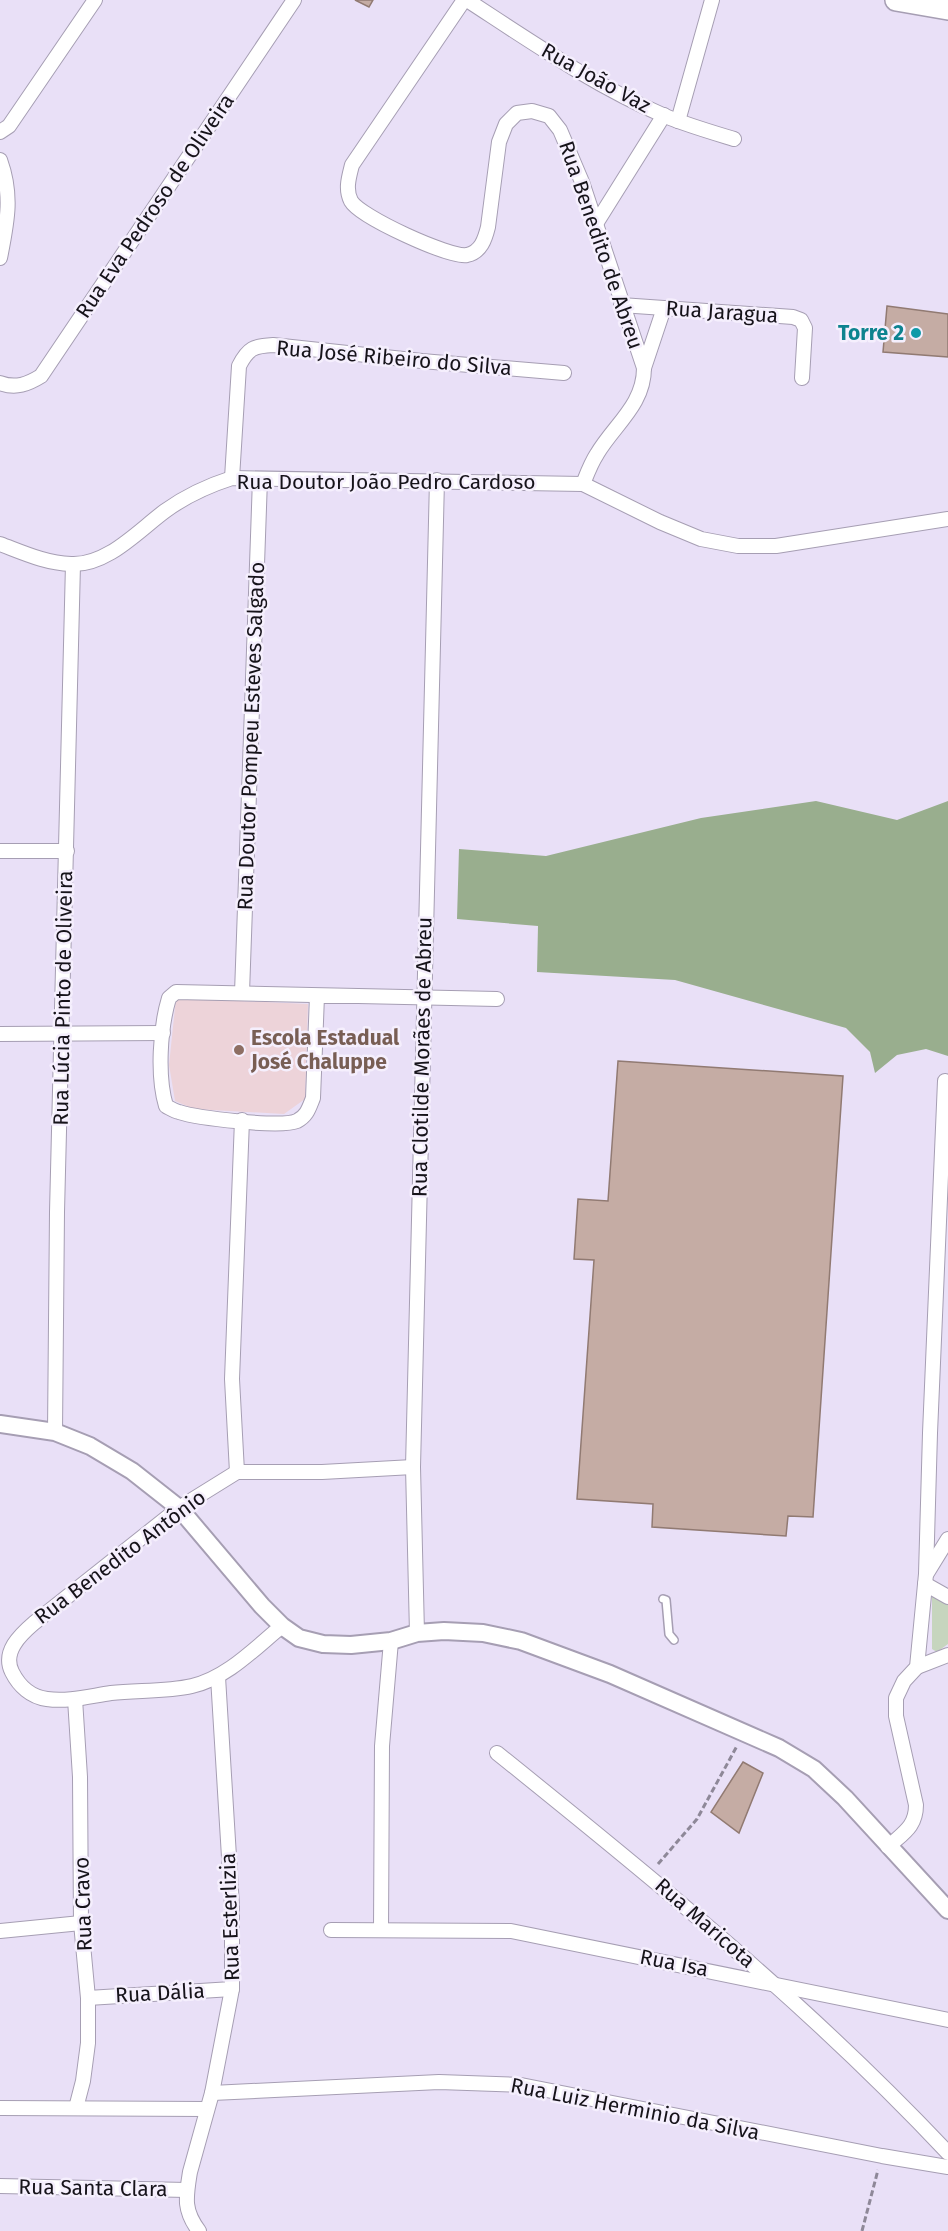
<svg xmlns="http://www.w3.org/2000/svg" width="948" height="2231" font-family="'Fira Sans',sans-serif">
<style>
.education{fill:#edd3d9}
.green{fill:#c6d5be}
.forest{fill:#99ae8e}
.building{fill:#c5aca4;stroke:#917a72;stroke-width:1.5}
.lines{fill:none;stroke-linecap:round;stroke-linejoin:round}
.service-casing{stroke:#a69eb3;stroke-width:10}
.minor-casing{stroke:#a69eb3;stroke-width:16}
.tertiary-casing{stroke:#a69eb3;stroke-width:20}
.primary-casing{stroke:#a69eb3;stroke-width:24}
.path{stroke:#8e8898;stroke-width:3;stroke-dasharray:6 3;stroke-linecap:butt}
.service{stroke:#fff;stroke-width:7}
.minor{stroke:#fff;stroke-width:14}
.tertiary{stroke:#fff;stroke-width:16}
.primary{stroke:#fff;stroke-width:21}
.culture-dot{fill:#0f9aa8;stroke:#f5effd;stroke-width:2}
.education-dot{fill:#8d6e63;stroke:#f5effd;stroke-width:2}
.labels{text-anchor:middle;stroke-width:5;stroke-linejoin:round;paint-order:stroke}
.street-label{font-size:21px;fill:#16131a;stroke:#f5effd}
.culture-label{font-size:21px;font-weight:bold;fill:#0d838f;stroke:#f5effd;text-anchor:end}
.education-label{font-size:21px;font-weight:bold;fill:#785e54;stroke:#f5effd;text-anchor:start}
</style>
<rect width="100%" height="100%" fill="#e9e0f7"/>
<!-- education -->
<path class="education" d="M176,998l132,6 -3,95 -21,15 -90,-5 -19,-8 -6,-36z"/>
<!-- green -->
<path class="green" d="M932,1592l16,8v44l-11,8 -5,-3z"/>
<!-- forest -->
<path class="forest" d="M816,801l81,19 51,-19v255l-22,-7 -29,6 -22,18 -5,-21 -24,-24 -171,-48 -138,-8 1,-46 -81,-7 2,-70 87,7 155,-38z"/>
<!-- building -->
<g class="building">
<path d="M355,0h18l-4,7z"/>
<path d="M887,306l61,8v43l-65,-5z"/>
<path d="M618,1061l225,15 -30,441 -25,-1 -2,20 -134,-9 1,-23 -76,-5 17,-239 -20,-1 4,-60 30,2z"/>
<path d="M743,1762l20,11 -24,60 -28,-21z"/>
</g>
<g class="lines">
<!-- service casing -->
<g class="service-casing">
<path id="service" d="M663,1599l3,1 3,34 5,6"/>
</g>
<!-- minor casing -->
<g class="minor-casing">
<g id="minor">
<path d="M464,0l-112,165c-3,12 -7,24 -1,36 9,16 99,57 116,54 14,-3 18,-16 21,-28l11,-85 7,-18 11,-11 15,-2 17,5 11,14 22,52 62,186c0,37 -30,57 -47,86 -6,9 -10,20 -14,30"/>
<path d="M467,0c63,41 128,86 198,116 22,9 46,16 69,23"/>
<path d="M678,121l34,-121"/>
<path d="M0,132l9,-6 86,-126"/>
<path d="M0,160c13,36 7,62 0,98"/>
<path d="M597,222l67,-107"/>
<path d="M621,305l172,12 8,3 4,8 -3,50"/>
<path d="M644,368l20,-60"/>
<path d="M0,383c16,6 28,1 41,-7l253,-376"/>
<path d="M232,478l7,-112c9,-18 15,-20 34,-21l149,16 142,12"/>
<path d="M0,544c24,9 45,19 71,20 36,2 68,-34 94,-53 22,-16 42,-25 67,-33l351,6 77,38 41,17 37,7h38l172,-27"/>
<path d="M0,851h67"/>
<path d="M242,993l18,-514"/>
<path d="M317,996l-4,102c-4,10 -6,18 -16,23 -16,7 -100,-3 -118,-9 -5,-1 -9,-4 -13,-6 -9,-30 -6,-78 3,-108l7,-6 321,7"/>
<path d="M0,1034l163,-1"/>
<path d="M55,1432l2,-220 16,-648"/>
<path d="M237,1472l-5,-93 10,-259"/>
<path d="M927,1573l21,-34"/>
<path d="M925,1584l23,13"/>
<path d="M282,1626c-27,22 -55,52 -90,60 -26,6 -55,4 -81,7 -21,3 -43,9 -64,6 -16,-2 -28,-13 -35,-27 -10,-20 8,-37 22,-49l145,-115 58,-36h85l91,-5"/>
<path d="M417,1633l-4,-166 24,-987"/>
<path d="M917,1667l31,-12"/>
<path d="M75,1699l5,78 1,146 7,75v45l-5,38 -7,27"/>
<path d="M497,1753c157,126 313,253 451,400"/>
<path d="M888,1847c15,-14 28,-20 28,-42l-20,-89v-18l8,-17 13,-14 9,-93 4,-141 15,-352"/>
<path d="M331,1930l180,1 437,89"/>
<path d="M381,1930l1,-184 9,-105"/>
<path d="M0,1931l81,-8"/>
<path d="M88,1998l144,-9"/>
<path d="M212,2093l227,-11 82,3 361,71 66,11"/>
<path d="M0,2108l206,1"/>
<path d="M0,2186l187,4"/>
<path d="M199,2231c-16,-21 -13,-34 -9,-59l22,-79 20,-104v-83l-14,-229"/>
</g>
</g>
<!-- tertiary casing -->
<g class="tertiary-casing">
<path id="tertiary" d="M0,1424l55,8 35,14 42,25 47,37 83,98 20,20 17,12 24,6 28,1 40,-4 26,-8 27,-2 39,2 38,8 89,33 169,74 35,21 31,29 103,112"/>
</g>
<!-- primary casing -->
<g class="primary-casing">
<path id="primary" d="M896,0l52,9"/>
</g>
<!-- path -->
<g class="path">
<path d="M658,1864l39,-45 40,-73"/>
<path d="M862,2231l16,-61"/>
</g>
<!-- service -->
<use href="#service" class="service"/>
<!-- minor -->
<use href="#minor" class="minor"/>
<!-- tertiary -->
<use href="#tertiary" class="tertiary"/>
<!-- primary -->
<use href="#primary" class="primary"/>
</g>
<!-- markers -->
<circle class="culture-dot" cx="916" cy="333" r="6"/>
<circle class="education-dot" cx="239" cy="1050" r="6"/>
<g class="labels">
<!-- street labels -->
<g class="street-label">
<text transform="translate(596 78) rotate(29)" y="7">Rua João Vaz</text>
<text transform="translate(155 206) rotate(-56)" y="7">Rua Eva Pedroso de Oliveira</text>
<text transform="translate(601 245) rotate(71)" y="7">Rua Benedito de Abreu</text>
<text transform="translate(722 312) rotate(4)" y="7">Rua Jaragua</text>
<text transform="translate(394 358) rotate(5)" y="7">Rua José Ribeiro do Silva</text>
<text x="386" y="489">Rua Doutor João Pedro Cardoso</text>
<text transform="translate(251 736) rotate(-88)" y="7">Rua Doutor Pompeu Esteves Salgado</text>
<text transform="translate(63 998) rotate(-89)" y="7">Rua Lúcia Pinto de Oliveira</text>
<text transform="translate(422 1057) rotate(-89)" y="7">Rua Clotilde Morães de Abreu</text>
<text transform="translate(120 1557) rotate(-37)" y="7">Rua Benedito Antônio</text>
<text transform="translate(83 1904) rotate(-92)" y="7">Rua Cravo</text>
<text transform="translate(230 1917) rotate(-92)" y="7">Rua Esterlizia</text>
<text transform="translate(705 1923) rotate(41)" y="7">Rua Maricota</text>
<text transform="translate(674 1963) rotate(11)" y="7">Rua Isa</text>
<text transform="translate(160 1993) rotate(-3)" y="7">Rua Dália</text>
<text transform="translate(635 2109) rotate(11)" y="7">Rua Luiz Herminio da Silva</text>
<text transform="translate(93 2188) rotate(1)" y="7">Rua Santa Clara</text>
</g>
<!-- culture labels -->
<g class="culture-label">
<text x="904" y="340">Torre 2</text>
</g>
<!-- education labels -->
<g class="education-label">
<text x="251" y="1045">Escola Estadual<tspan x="251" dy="24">José Chaluppe</tspan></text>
</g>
</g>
</svg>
